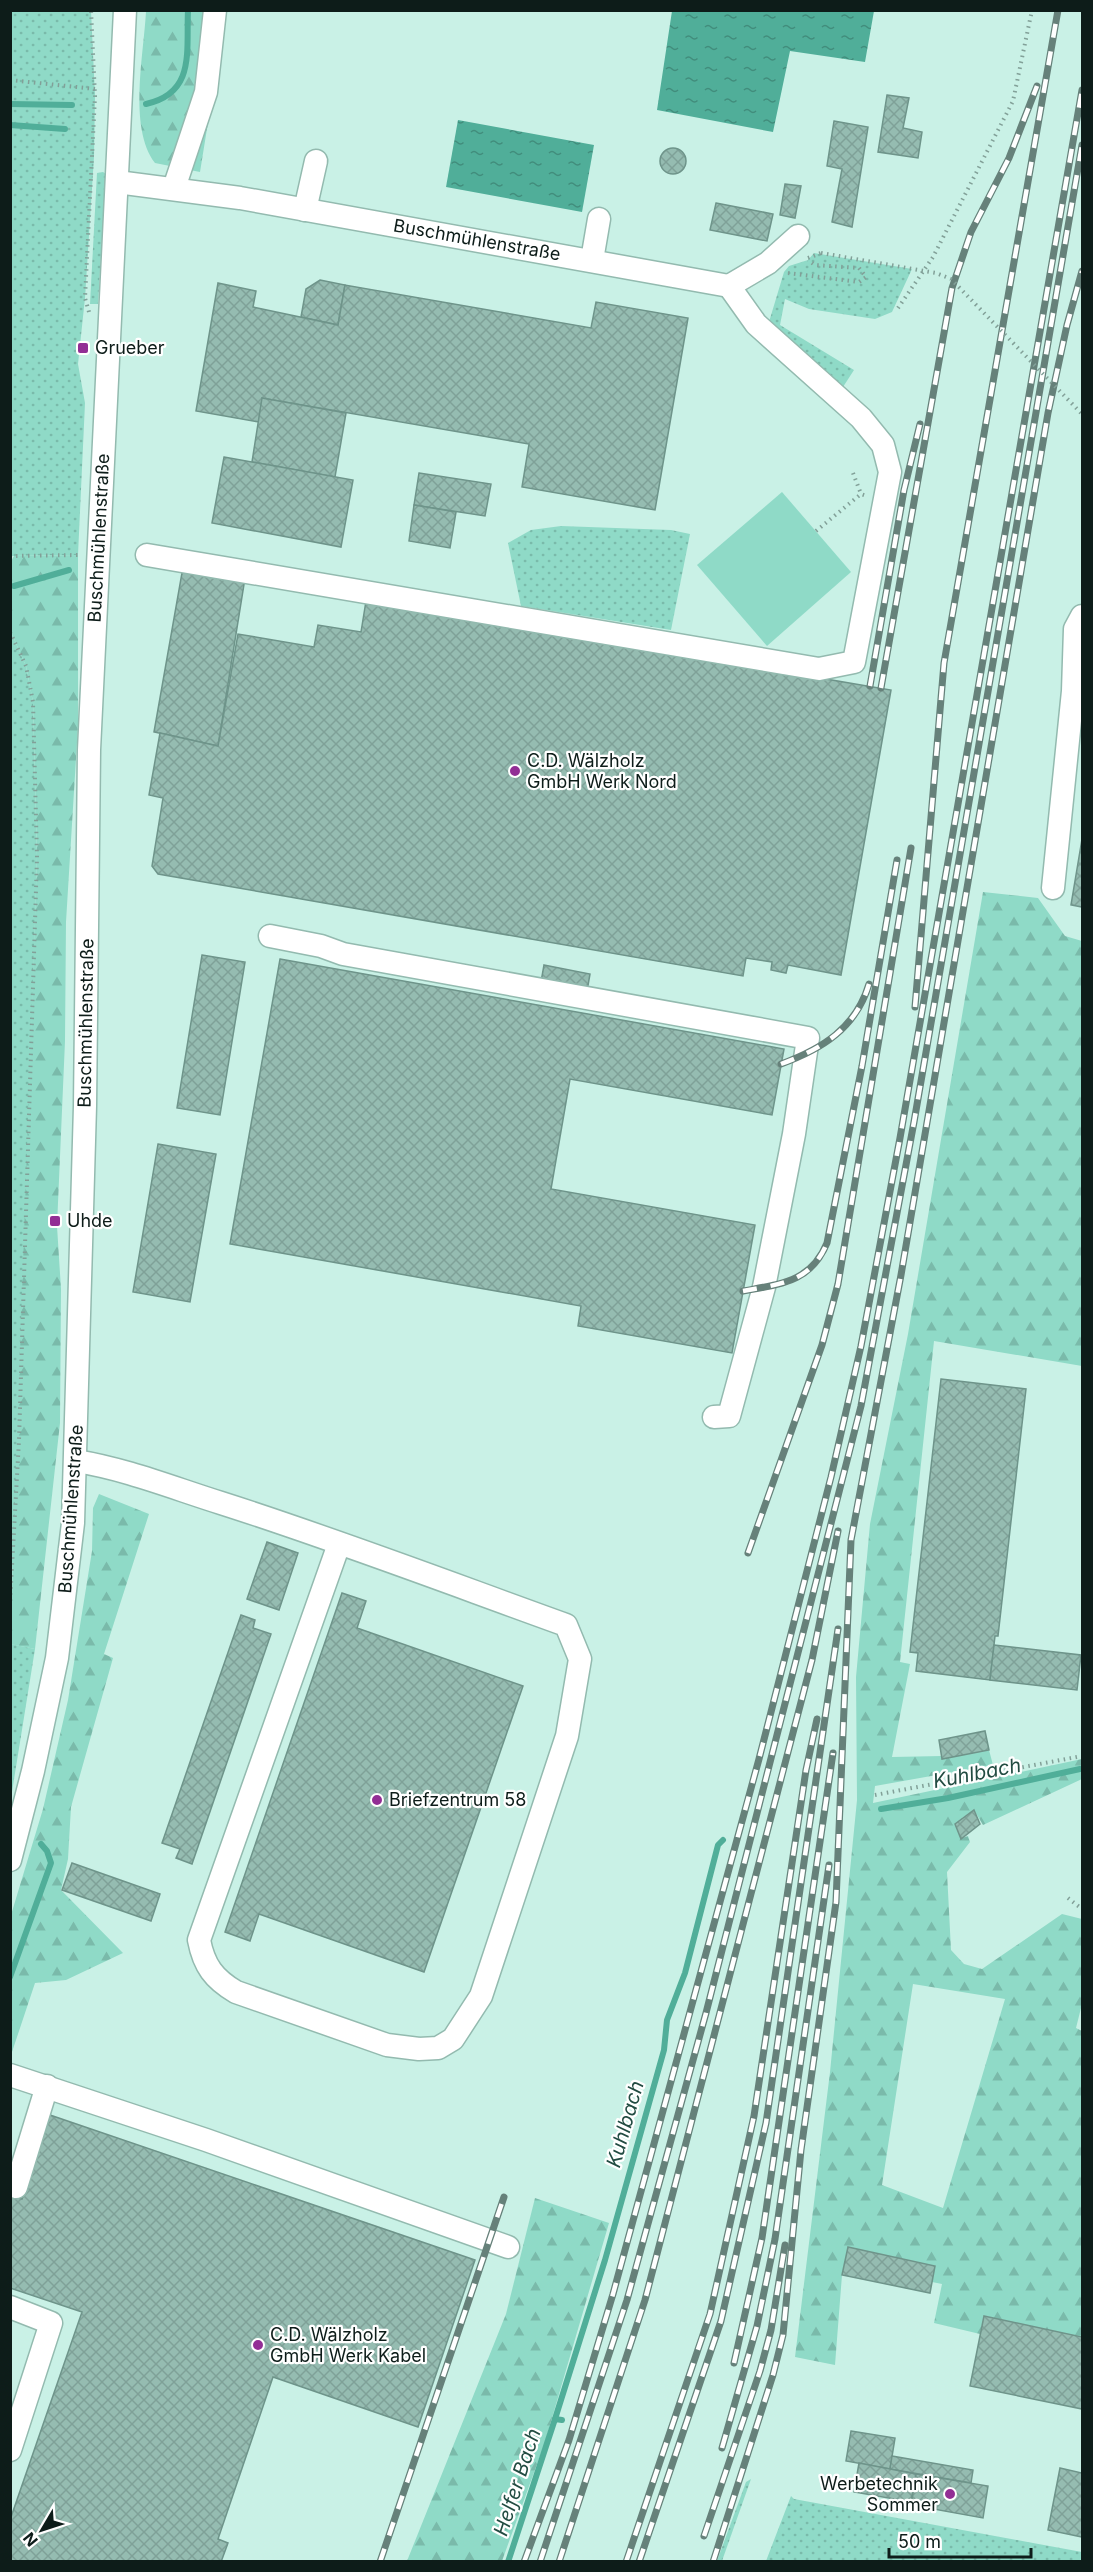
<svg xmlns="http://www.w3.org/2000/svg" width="1093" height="2572" font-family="Inter,sans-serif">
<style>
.grass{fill:url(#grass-dots)}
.forest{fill:url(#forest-firs);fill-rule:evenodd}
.pitch{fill:#8fdac7}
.water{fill:url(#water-ripples)}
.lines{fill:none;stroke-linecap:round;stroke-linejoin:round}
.stream{stroke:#50ae99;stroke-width:6}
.building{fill:url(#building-cross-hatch);stroke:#6e948a;stroke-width:1.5}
.minor-casing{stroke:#93baaf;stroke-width:25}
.path{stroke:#82a098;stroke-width:4;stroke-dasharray:1.5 4.5;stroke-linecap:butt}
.minor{stroke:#fff;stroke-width:22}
.rail-casing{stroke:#66817a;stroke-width:7}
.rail{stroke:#fff;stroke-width:4.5;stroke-dasharray:14;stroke-linecap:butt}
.path-bridge{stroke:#82a098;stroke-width:4;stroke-dasharray:1.5 4.5;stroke-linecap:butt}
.poi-dot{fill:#922e95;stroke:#fff;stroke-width:2}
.labels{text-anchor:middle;stroke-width:4.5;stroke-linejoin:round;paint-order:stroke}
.street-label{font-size:18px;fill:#0d1c19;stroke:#fff}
.poi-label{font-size:18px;fill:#0d1c19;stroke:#fff;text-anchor:start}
.water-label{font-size:20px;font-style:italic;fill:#224c42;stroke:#fff}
</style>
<defs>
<pattern id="grass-dots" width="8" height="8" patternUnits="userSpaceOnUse" patternTransform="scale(1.5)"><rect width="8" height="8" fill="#8fdac7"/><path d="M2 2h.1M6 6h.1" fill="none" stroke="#7abaaa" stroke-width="1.8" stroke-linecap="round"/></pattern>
<pattern id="forest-firs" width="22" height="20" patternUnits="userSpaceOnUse" patternTransform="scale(1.5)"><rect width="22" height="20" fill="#8fdac7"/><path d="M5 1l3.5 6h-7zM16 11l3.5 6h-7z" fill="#7abaaa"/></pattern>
<pattern id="water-ripples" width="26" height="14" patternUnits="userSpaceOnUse" patternTransform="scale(1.5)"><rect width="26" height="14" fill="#50ae99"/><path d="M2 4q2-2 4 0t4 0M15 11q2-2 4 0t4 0" fill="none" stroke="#418d7c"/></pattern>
<pattern id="building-cross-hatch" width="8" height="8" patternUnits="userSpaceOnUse" patternTransform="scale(1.5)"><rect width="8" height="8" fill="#95bcb1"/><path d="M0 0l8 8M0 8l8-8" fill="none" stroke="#7fa198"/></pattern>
</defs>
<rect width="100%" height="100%" fill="#c9f1e6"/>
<!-- grass -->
<g class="grass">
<path d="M10,11h81l4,85 -1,61 -9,141 -7,66 7,39 -7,152 -67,1z"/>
<path d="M103,172l3,2 -8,130h-8l7,-131z"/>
<path d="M814,253l98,16 -20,43 -17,7 -66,-10 -24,-10 -5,26 74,45 -11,17 -74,-65 15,-50 5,-6 19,-6z"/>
<path d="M561,526l110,4 19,4 -19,96 -150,-24 -13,-63 23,-13z"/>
<path d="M11,632l15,34 7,36 4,155 -18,583 -8,163z"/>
<path d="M11,1644l24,5 -24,149z"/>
<path d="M751,2479l-29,82h-5l29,-79z"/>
<path d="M791,2496l3,3 288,53v9h-316z"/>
</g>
<!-- forest -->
<g class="forest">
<path d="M146,11h80l-26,161 -45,-9c-27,-36 -11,-109 -9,-152z"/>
<path d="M78,555v171l-12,196 -1,119 -8,185 4,63 -1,134 -25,226 -25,-5 27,-787 -4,-155 -7,-36 -15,-34 -1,-69 4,-7z"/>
<path d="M983,892l55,6 27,38 17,5v425l-148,-25 -34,321 10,2 -18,93 50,-1 1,3 46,-9 4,15 -118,21 -2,17 209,-44v20l-99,46 -9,-15 -12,8v3l-7,3 7,14 6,-2 2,6 -23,30 4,78 13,14 18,5 80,-55 20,5v85l-6,24 6,3v306l-98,-21 -4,18 -46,-11 8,-39 -10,-2 3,-16 -87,-19 -6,28 -7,90 -40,-8 35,-285 27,-272 -1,-123 14,-153 38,-190zM913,1984l92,15 -62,209 -61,-23z"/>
<path d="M99,1494l50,20 -45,140 9,4 -42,149 -3,52 -7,31 62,63 -57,27 -31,3 -24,72v-140l32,-106 25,-109 24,-149 1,-43z"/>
<path d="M535,2198l74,25 -64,219 -43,119h-95l99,-247z"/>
</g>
<!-- pitch -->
<path class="pitch" d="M782,492l69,80 -84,74 -70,-81z"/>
<!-- water -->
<g class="water">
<path d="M672,11v-1l202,1 -9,51 -75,-11 -17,81 -116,-22z"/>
<path d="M458,120l136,25 -12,67 -136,-25z"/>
</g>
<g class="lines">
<!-- stream -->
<g class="stream">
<path d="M10,104l62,1"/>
<path d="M146,104c50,-11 40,-53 42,-94"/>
<path d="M10,125l55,4"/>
<path d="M14,586l55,-16"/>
<path d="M881,1809l67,-11 132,-29"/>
<path d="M10,1977l41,-114 -4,-12 -6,-7"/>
<path d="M555,2419l50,-159 59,-210 3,-30 18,-47 33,-128 5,-5"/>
<path d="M508,2562l47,-143 7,1"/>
</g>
</g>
<!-- building -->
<g class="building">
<path d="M887,95l22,3 -6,30 19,4 -4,26 -40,-6z"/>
<path d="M834,121l34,6 -16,100 -20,-5 10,-53 -15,-3z"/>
<circle cx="673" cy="161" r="13"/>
<path d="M785,184l16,2 -6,32 -15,-3z"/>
<path d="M716,203l57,11 -6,27 -57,-11z"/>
<path d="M320,280l25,5 -7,40 -37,-8 5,-28z"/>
<path d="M218,283l38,8 -3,16 85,18 7,-40 246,43 5,-26 92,16 -33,192 -133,-23 7,-43 -267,-46 -3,24 -63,-11z"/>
<path d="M262,398l84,15 -11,64 -83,-15z"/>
<path d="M224,457l129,23 -12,67 -129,-24z"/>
<path d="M419,473l72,11 -6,32 -71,-11z"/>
<path d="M414,505l42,7 -6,36 -41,-7z"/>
<path d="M183,567l62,11 -27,168 -64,-14z"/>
<path d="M366,601l525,89 -50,285 -53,-10 -2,8 -15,-3 1,-8 -26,-4 -3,18 -585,-102 -6,-8 11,-68 -14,-3 11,-62 58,13 20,-112 76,13 4,-22 43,7z"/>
<path d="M1082,839v68l-11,-2z"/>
<path d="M202,955l43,7 -25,153 -43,-7z"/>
<path d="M280,959l504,90 -12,66 -202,-36 -19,110 204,36 -23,128 -154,-27 3,-20 -351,-62z"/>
<path d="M544,965l46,9 -3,17 -46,-9z"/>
<path d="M158,1144l58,10 -26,148 -57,-10z"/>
<path d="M941,1379l85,10 -28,247h-3l-5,44 -74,-9 2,-18 -8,-1z"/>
<path d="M267,1542l31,11 -19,57 -32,-11z"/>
<path d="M342,1593l24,8 -9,27 166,58 -99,286 -165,-58 -9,27 -25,-9z"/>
<path d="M241,1615l14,5 -2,8 18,6 -79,230 -16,-6 4,-9 -18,-6z"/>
<path d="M994,1645l87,10 -4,35 -87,-10z"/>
<path d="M985,1731l4,19 -47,9 -3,-19z"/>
<path d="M974,1810l6,14 -19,15 -6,-15z"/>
<path d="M72,1863l88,31 -9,27 -89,-31z"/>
<path d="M50,2115l425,145 -57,167 -145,-50 -55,162 10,4 -7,19h-211v-42l72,-208 -72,-24v-93l12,4z"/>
<path d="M848,2247l87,19 -5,27 -88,-18z"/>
<path d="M984,2316l98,21v72l-112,-23z"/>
<path d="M851,2431l44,7 -5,31 -44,-8z"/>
<path d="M892,2456l81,14 -2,13 -81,-14z"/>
<path d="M859,2463l57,11 -5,28 -57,-10z"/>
<path d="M1060,2468l22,5v64l-34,-7z"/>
<path d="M916,2474l72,12 -5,32 -72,-13z"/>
</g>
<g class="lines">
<!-- minor casing -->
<g class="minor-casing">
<g id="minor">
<path d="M117,182l123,16 489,88"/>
<path d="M174,188l32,-96 9,-82"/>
<path d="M305,210l11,-49"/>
<path d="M592,260l7,-41"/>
<path d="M729,286l39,-23 30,-27"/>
<path d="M147,555l672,114 35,-7 36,-190 -7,-27 -22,-27 -105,-94 -27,-38"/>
<path d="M1053,888l20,-197 2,-62 7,-13"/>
<path d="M270,936l51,10 22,8 465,84 -14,96 -30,153 -35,129 -15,1"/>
<path d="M76,1461c50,8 97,27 145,42 116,37 231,81 345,122l14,34 -13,77 -86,260 -28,43 -15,9 -19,1 -32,-4 -151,-53c-22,-13 -32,-26 -37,-52l140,-396"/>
<path d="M10,1860l23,-89 24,-113 16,-135 12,-417 4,-356 36,-740"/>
<path d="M10,2075l196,65 302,107"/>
<path d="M16,2187l31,-101"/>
<path d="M10,2307l41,16 -41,127"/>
</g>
</g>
<!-- path -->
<g class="path">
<path d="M10,80l85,9"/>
<path d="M808,258l13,-5"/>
<path d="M788,273l71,9 7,-5 -7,-9 -44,-3 -7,-5"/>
<path d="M898,308l35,-51 80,-156 19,-91"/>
<path d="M89,312l-4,-14 10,-202 -4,-86"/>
<path d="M853,473l8,21"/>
<path d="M816,531l45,-37 6,2"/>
<path d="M10,556l69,-1"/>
<path d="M10,632l16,34 7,36 4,155 -18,583 -9,163"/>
<path d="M875,1795l207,-39"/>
<path d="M1068,1898l14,11"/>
</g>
<!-- minor -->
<use href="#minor" class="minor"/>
<!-- rail casing -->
<g class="rail-casing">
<g id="rail">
<path d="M870,686l34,-196 16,-66"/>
<path d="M881,688l71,-400 19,-56 38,-74 28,-72"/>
<path d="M915,1007l29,-344 114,-653"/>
<path d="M781,1064c41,-15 75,-36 88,-80"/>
<path d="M743,1291c38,-7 68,-9 84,-48l35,-177 35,-206"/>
<path d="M748,1553l74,-208 16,-61 73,-436"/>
<path d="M734,2363l28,-125 71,-485"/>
<path d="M722,2448l35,-122 18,-87 54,-374"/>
<path d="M704,2536l56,-165 11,-41 14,-85"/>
<path d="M380,2562l124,-365"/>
<path d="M524,2562l45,-122 44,-146 146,-535 72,-282 30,-131 39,-208 182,-1048"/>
<path d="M540,2562l87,-262 79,-287 155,-607 53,-284 168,-977"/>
<path d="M559,2562l86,-262 167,-640 26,-129"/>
<path d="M626,2562l84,-248 44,-198 52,-346 11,-51"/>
<path d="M639,2562l82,-241 45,-198 72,-494"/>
<path d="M713,2562l60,-187 10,-40 18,-185 35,-248 15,-362 50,-265 147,-862 19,-88 15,-54"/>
</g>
</g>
<!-- rail -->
<use href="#rail" class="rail"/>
<!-- path-bridge -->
<path class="path-bridge" d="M821,253l115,20 15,6 131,135"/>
</g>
<!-- markers -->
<g class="poi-dot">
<rect x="77" y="342" width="12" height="12" rx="3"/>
<circle cx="515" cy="771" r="6"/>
<rect x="49" y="1215" width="12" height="12" rx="3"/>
<circle cx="377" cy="1800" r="6"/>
<circle cx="258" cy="2345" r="6"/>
<circle cx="950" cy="2494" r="6"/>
</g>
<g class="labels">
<!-- street labels -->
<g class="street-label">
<text transform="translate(477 240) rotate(10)" y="6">Buschmühlenstraße</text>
<text transform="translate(99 538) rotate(-87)" y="6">Buschmühlenstraße</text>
<text transform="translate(86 1023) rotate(-89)" y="6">Buschmühlenstraße</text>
<text transform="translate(71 1509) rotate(-86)" y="6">Buschmühlenstraße</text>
</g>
<!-- poi labels -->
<g class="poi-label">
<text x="95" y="354">Grueber</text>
<text x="527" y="767">C.D. Wälzholz<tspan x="527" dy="21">GmbH Werk Nord</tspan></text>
<text x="67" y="1227">Uhde</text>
<text x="389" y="1806">Briefzentrum 58</text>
<text x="270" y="2341">C.D. Wälzholz<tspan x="270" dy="21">GmbH Werk Kabel</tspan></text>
<text x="938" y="2490" text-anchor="end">Werbetechnik<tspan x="938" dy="21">Sommer</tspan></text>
</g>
<!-- water labels -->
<g class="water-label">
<text transform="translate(977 1773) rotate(-11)" y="7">Kuhlbach</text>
<text transform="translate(625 2124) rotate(-74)" y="7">Kuhlbach</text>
<text transform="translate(517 2482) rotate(-72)" y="7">Helfer Bach</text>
</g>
</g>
<!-- border -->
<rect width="1093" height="2572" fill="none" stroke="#0d1c19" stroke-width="24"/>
<!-- north arrow -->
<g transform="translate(42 2530) rotate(231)" stroke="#ffffff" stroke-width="4.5" paint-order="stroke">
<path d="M0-4.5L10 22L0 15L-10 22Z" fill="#0d1c19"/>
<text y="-9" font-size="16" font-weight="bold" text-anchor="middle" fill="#0d1c19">N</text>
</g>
<!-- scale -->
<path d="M889 2548v9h142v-9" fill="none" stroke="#0d1c19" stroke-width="3"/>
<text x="898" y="2548" font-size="18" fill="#0d1c19" stroke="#ffffff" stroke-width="4.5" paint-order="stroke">50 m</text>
</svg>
